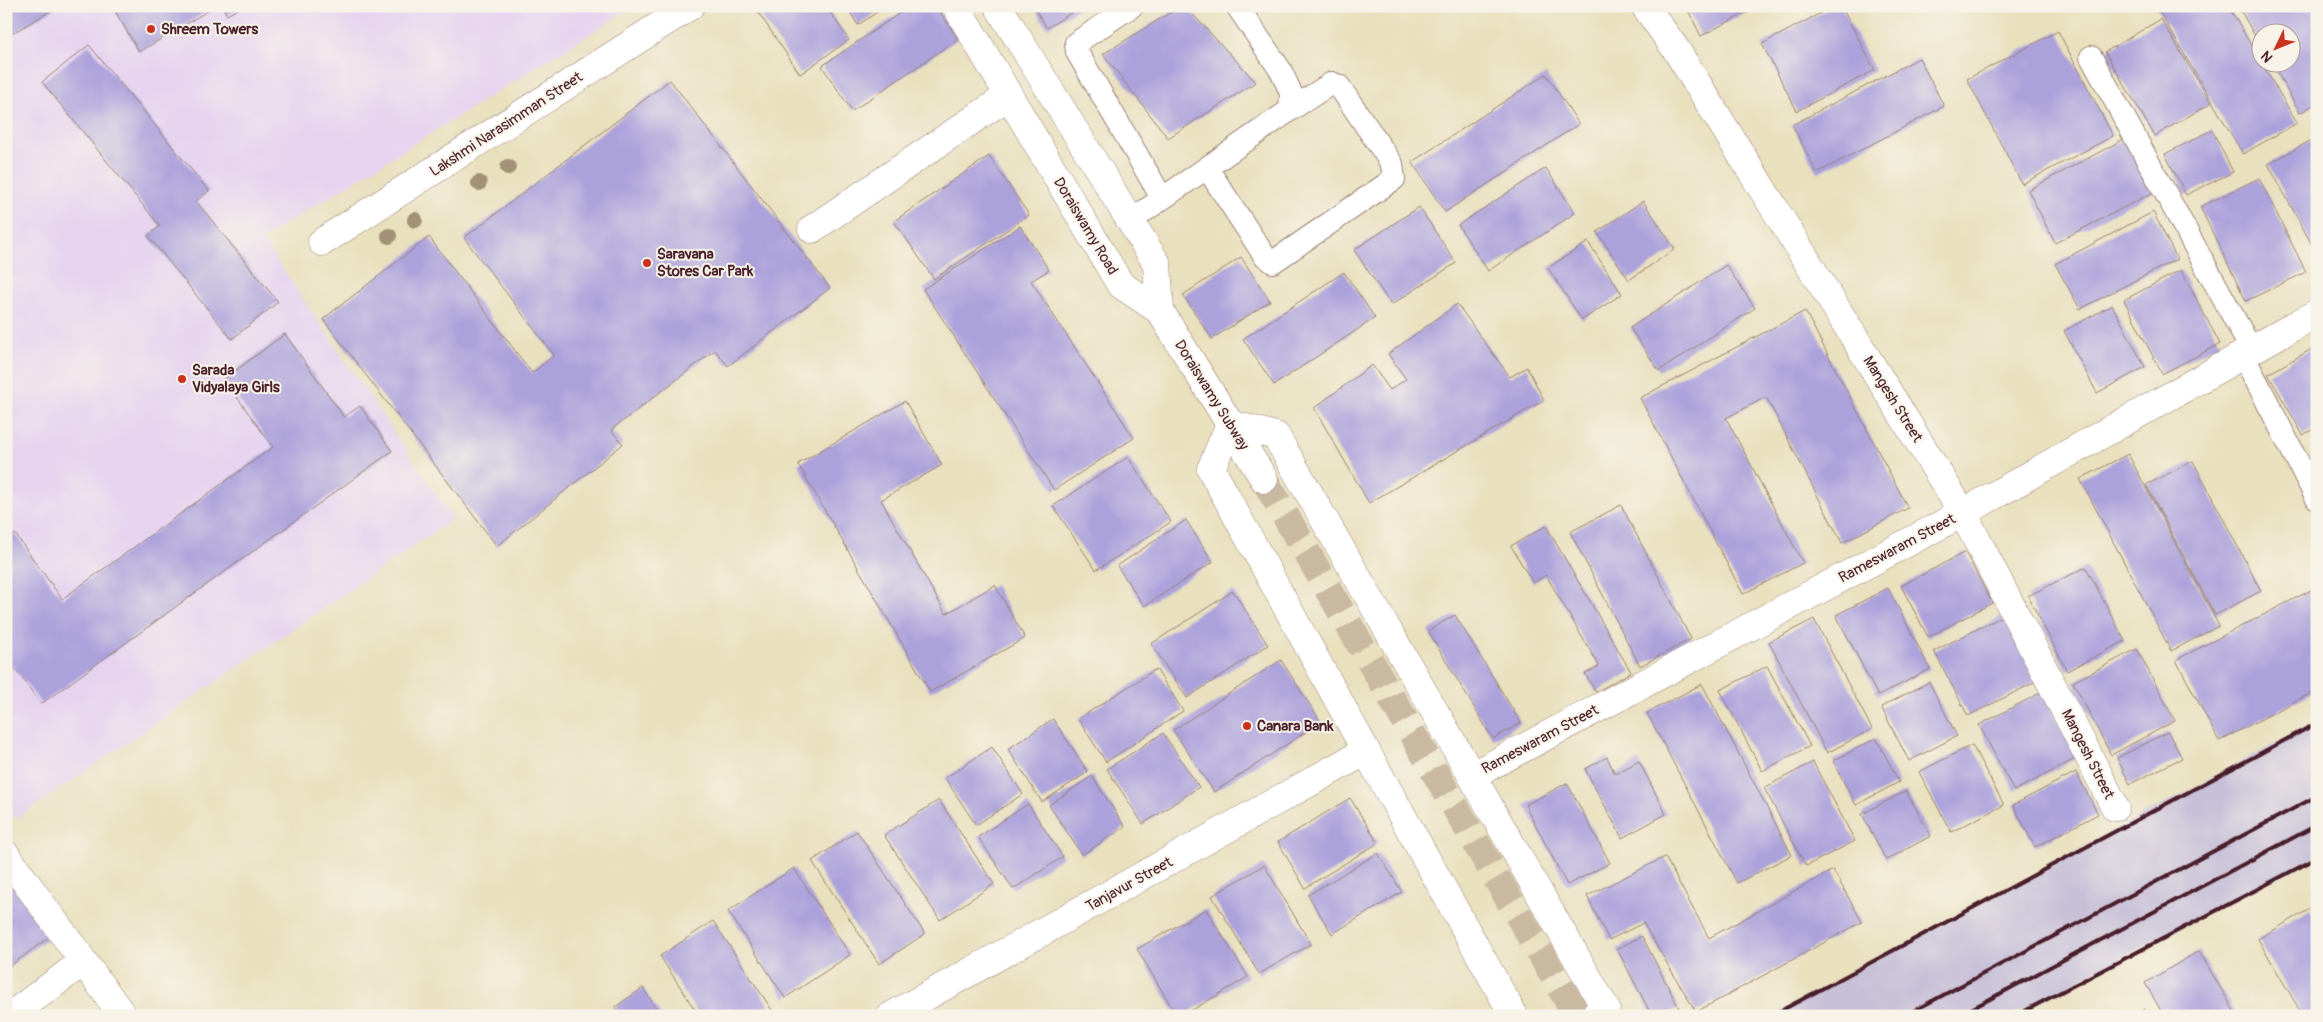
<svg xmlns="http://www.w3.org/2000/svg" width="2323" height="1022" font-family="Pangolin,sans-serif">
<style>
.built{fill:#e6d3f0}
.industrial{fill:#c8c0d8}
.building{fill:#aba1db}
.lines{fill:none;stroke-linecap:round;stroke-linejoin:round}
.secondary-tunnel{stroke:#c9b9a1;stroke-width:28;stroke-dasharray:28 14;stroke-linecap:butt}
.service-casing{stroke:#9a8074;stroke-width:24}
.minor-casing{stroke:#9a8074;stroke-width:29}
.tertiary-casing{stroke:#9a8074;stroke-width:29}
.secondary-casing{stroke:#9a8074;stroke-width:29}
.service{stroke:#fff;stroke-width:22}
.minor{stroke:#fff;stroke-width:28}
.tertiary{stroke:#fff;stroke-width:28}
.secondary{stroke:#fff;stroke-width:28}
.rail{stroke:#4a1f2b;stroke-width:4}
.tree{fill:#a19177}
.poi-dot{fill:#c8321e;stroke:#f7f3e8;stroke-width:2}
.labels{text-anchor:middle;stroke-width:4;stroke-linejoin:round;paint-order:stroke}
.poi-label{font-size:15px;font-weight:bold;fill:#4a1f2b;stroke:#f7f3e8;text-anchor:start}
.street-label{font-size:15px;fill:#4a1f2b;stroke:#f7f3e8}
</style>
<rect width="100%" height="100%" fill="#f7f3e8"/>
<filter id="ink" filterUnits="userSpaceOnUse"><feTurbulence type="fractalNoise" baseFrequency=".02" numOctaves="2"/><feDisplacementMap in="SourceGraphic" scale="10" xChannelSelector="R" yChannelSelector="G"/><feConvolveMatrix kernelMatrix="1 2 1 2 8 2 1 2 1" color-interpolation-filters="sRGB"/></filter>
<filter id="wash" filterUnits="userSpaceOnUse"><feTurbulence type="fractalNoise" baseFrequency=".0096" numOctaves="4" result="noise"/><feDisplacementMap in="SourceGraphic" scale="20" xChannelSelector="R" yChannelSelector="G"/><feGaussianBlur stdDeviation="1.12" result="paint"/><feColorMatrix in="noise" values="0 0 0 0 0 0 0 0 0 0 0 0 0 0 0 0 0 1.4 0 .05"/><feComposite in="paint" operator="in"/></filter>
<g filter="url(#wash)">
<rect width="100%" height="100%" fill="#e9e0be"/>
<!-- built -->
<path class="built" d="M6,6h628l-372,233 191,280 -437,300 -10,-13z"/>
<!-- industrial -->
<path class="industrial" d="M2317,721v135l-306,160h-238z"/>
<g id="blocks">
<!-- building -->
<g class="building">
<path d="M6,6h53l-53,31z"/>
<path d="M112,6h104l-77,46z"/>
<path d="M222,6h21l-16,9z"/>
<path d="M754,6h72l23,34 -49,34z"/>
<path d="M846,6h40l-28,19z"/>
<path d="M910,6h26l22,33 -106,72 -30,-45z"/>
<path d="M1033,6h49l-35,22z"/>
<path d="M1181,6h4l71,76 -88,56 -65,-84z"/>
<path d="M1686,6h73l-58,30z"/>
<path d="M1834,6h7l34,64 -78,41 -35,-67z"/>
<path d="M2156,6h72l69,117 -54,31z"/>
<path d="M2238,6h79v97l-17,10 -29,-51h19v-30h-30v13z"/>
<path d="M2161,19l50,84 -56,33 -50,-84z"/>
<path d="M2058,31l55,105 -91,48 -55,-105z"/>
<path d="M89,45l120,146 -13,10 82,101 -46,37 -84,-103 12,-10 -118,-144z"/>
<path d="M1919,58l25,48 -127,67 -25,-48z"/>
<path d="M1546,74l33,50 -134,88 -33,-50z"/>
<path d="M670,80l160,208 -102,78 -13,-16 -104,80 12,14 -126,102 -174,-227 106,-82 103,136 22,-18 -90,-117z"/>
<path d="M2212,130l21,42 -47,23 -21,-41z"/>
<path d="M2317,137v117l-49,-90z"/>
<path d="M2126,138l28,54 -99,51 -27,-53z"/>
<path d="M989,156l40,59 -95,64 -40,-58z"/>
<path d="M1546,168l29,45 -87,58 -30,-46z"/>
<path d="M2259,178l47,94 -60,29 -46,-94z"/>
<path d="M1643,201l32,48 -46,31 -32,-48z"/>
<path d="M1419,207l37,56 -65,42 -37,-55z"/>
<path d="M2153,212l24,47 -97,50 -25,-45z"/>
<path d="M1020,226l29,44 -18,11 103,157 -80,52 -131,-201z"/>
<path d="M1588,242l34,52 -40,26 -34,-52z"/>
<path d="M1241,257l29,44 -58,38 -29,-44z"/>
<path d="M1726,265l29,43 -96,63 -29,-43z"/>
<path d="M2181,270l39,74 -58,30 -38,-74z"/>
<path d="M1344,272l31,46 -101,67 -31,-46z"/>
<path d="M1457,304l53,73 17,-10 17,33 -175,103 -55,-95 58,-43 18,25 16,-11 -18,-25z"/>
<path d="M2112,305l33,62 -48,26 -33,-62z"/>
<path d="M1805,311l103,197 -66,35 -76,-146 -40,21 77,145 -60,31 -103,-196z"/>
<path d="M285,334l59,83 16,-11 32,45 -351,253 -35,-48v-115l9,-7 47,65 211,-152 -49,-68z"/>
<path d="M2317,346v81l-14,8 -35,-61z"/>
<path d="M905,401l37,64 -61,35 65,114 49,-29 30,53 -95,54 -132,-228z"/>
<path d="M2128,454l91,172 -48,25 -91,-172z"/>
<path d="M1128,457l43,65 -75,48 -43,-64z"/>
<path d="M2193,461l68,130 -46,24 -69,-130z"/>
<path d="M1621,505l70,134 -51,27 -70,-134z"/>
<path d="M1186,520l27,42 -69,44 -27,-40z"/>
<path d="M1546,526l85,146 -35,20 -11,-18 14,-8 -53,-91 -13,8 -22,-37z"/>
<path d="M1965,552l27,51 -64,34 -27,-51z"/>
<path d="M2086,567l39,74 -58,30 -39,-75z"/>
<path d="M2317,587v103l-98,51 -43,-81z"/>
<path d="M1888,588l42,81 -52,27 -42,-81z"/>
<path d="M1233,591l35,54 -81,53 -36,-54z"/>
<path d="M1455,615l66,108 -28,16 -65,-108z"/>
<path d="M2003,616l34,65 -69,35 -34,-65z"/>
<path d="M1814,619l58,110 -45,24 -58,-111z"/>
<path d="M2137,649l38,72 -64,34 -38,-73z"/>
<path d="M1281,660l40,62 -107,70 -41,-62z"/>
<path d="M1767,666l43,80 -48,25 -42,-81z"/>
<path d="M1156,669l27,42 -77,51 -28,-43z"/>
<path d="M1929,682l28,54 -48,25 -28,-54z"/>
<path d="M1702,684l90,171 -55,28 -90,-170z"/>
<path d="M2042,692l35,66 -63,33 -35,-66z"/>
<path d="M1053,719l35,53 -46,30 -34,-53z"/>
<path d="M2168,732l14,26 -52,26 -13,-26z"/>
<path d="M1163,733l36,54 -56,37 -36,-55z"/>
<path d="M1876,738l23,44 -43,23 -23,-44z"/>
<path d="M1972,745l32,60 -53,27 -32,-60z"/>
<path d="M992,747l31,47 -47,31 -31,-47z"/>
<path d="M1607,757l8,17 24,-13 27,53 -44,24 -37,-69z"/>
<path d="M1813,762l42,79 -49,25 -42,-78z"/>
<path d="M2076,772l22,42 -63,33 -22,-42z"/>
<path d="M1092,776l33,51 -43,28 -33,-50z"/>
<path d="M1567,783l43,80 -43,22 -42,-80z"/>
<path d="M1906,791l25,45 -45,24 -24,-46z"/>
<path d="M1350,798l28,45 -73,45 -27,-46z"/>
<path d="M939,800l55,84 -54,36 -56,-85z"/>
<path d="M1028,804l35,53 -50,32 -35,-52z"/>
<path d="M857,831l68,103 -46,30 -67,-103z"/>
<path d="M1378,853l24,39 -70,42 -24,-39z"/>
<path d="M1665,857l44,81 124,-68 29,52 -166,90 -53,-89 -34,17 -22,-44z"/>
<path d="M6,865l50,67 -50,37z"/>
<path d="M1264,865l47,79 -52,30 -47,-78z"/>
<path d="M794,868l56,87 -65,43 -57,-87z"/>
<path d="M1206,909l42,68 -66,39h-5l-40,-67z"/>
<path d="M2310,909l7,11v96h-14l-45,-77z"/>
<path d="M713,921l63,95h-77l-39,-60z"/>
<path d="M1642,936l37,72 -16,8h-11l-35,-67z"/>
<path d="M2199,951l38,65h-73l-19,-33z"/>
<path d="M643,988l18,28h-40l-6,-9z"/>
<path d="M2145,1009l4,7h-15z"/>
</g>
</g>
</g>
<g filter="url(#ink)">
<use href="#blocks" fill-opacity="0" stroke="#9a8074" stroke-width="1"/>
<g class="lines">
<!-- secondary-tunnel -->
<path class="secondary-tunnel" d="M1264,479l313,537"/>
<!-- service casing -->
<g class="service-casing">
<g id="service">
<path d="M1132,6l-56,37 1,9 85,146"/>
<path d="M2091,57l160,292"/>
<path d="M1207,168l57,87 9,7 121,-83 -2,-15 -53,-78 -7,-3 -42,27"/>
<path d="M1130,221l160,-111 1,-17 -10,-22 -44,-65"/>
<path d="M2243,355l74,144"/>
</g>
</g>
<!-- minor casing -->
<g class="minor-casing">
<g id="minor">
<path d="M1645,6l32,45 286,462 152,294"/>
<path d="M812,229l187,-127 8,-10"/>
<path d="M322,242l368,-236"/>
<path d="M1473,775l490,-262 354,-200"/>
<path d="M6,855l117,161"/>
<path d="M10,1016l73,-54"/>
<path d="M891,1016l475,-265"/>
</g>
</g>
<!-- tertiary casing -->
<g class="tertiary-casing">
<path id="tertiary" d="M1514,1016l-148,-265 -155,-282 19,-45 46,12 330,573 -12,7"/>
</g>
<!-- secondary casing -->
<g class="secondary-casing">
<g id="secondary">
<path d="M956,6l164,278 40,27 104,168"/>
<path d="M998,6l159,258 3,47"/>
</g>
</g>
<!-- service -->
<use href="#service" class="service"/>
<!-- minor -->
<use href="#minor" class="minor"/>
<!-- tertiary -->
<use href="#tertiary" class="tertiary"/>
<!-- secondary -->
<use href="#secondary" class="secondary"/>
<!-- rail -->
<g class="rail">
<path d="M1771,1016l546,-293"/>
<path d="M1904,1016l413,-220"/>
<path d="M1958,1016l359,-191"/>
<path d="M2015,1016l302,-158"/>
</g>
</g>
<!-- trees -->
<g class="tree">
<circle cx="508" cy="167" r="8"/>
<circle cx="479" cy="183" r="8"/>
<circle cx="415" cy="220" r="8"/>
<circle cx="389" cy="236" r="8"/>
</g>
</g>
<!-- markers -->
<g class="poi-dot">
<circle cx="151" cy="29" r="5"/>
<circle cx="647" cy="263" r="5"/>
<circle cx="182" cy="379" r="5"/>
<circle cx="1247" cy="726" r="5"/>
</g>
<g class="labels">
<!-- poi labels -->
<g class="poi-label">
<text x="161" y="34">Shreem Towers</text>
<text x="657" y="259">Saravana<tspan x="657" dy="17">Stores Car Park</tspan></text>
<text x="192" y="375">Sarada<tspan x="192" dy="17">Vidyalaya Girls</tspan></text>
<text x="1257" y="731">Canara Bank</text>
</g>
<!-- street labels -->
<g class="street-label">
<text transform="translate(506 124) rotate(-33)" y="5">Lakshmi Narasimman Street</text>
<text transform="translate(1086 226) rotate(59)" y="5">Doraiswamy Road</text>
<text transform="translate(1212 395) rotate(58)" y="5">Doraiswamy Subway</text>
<text transform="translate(1893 399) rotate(58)" y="5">Mangesh Street</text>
<text transform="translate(1897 548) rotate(-28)" y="5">Rameswaram Street</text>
<text transform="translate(1540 739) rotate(-28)" y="5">Rameswaram Street</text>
<text transform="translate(2088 754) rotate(63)" y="5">Mangesh Street</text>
<text transform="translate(1129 884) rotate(-29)" y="5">Tanjavur Street</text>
</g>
</g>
<!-- margin -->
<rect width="2323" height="1022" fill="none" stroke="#f7f3e8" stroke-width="25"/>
<!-- north arrow -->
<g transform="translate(2276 48) rotate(227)"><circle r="24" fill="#f7f3e8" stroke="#b29e9c"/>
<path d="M0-4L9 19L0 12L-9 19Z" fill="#c8321e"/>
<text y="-8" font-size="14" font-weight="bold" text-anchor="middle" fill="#4a1f2b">N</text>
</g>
</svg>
